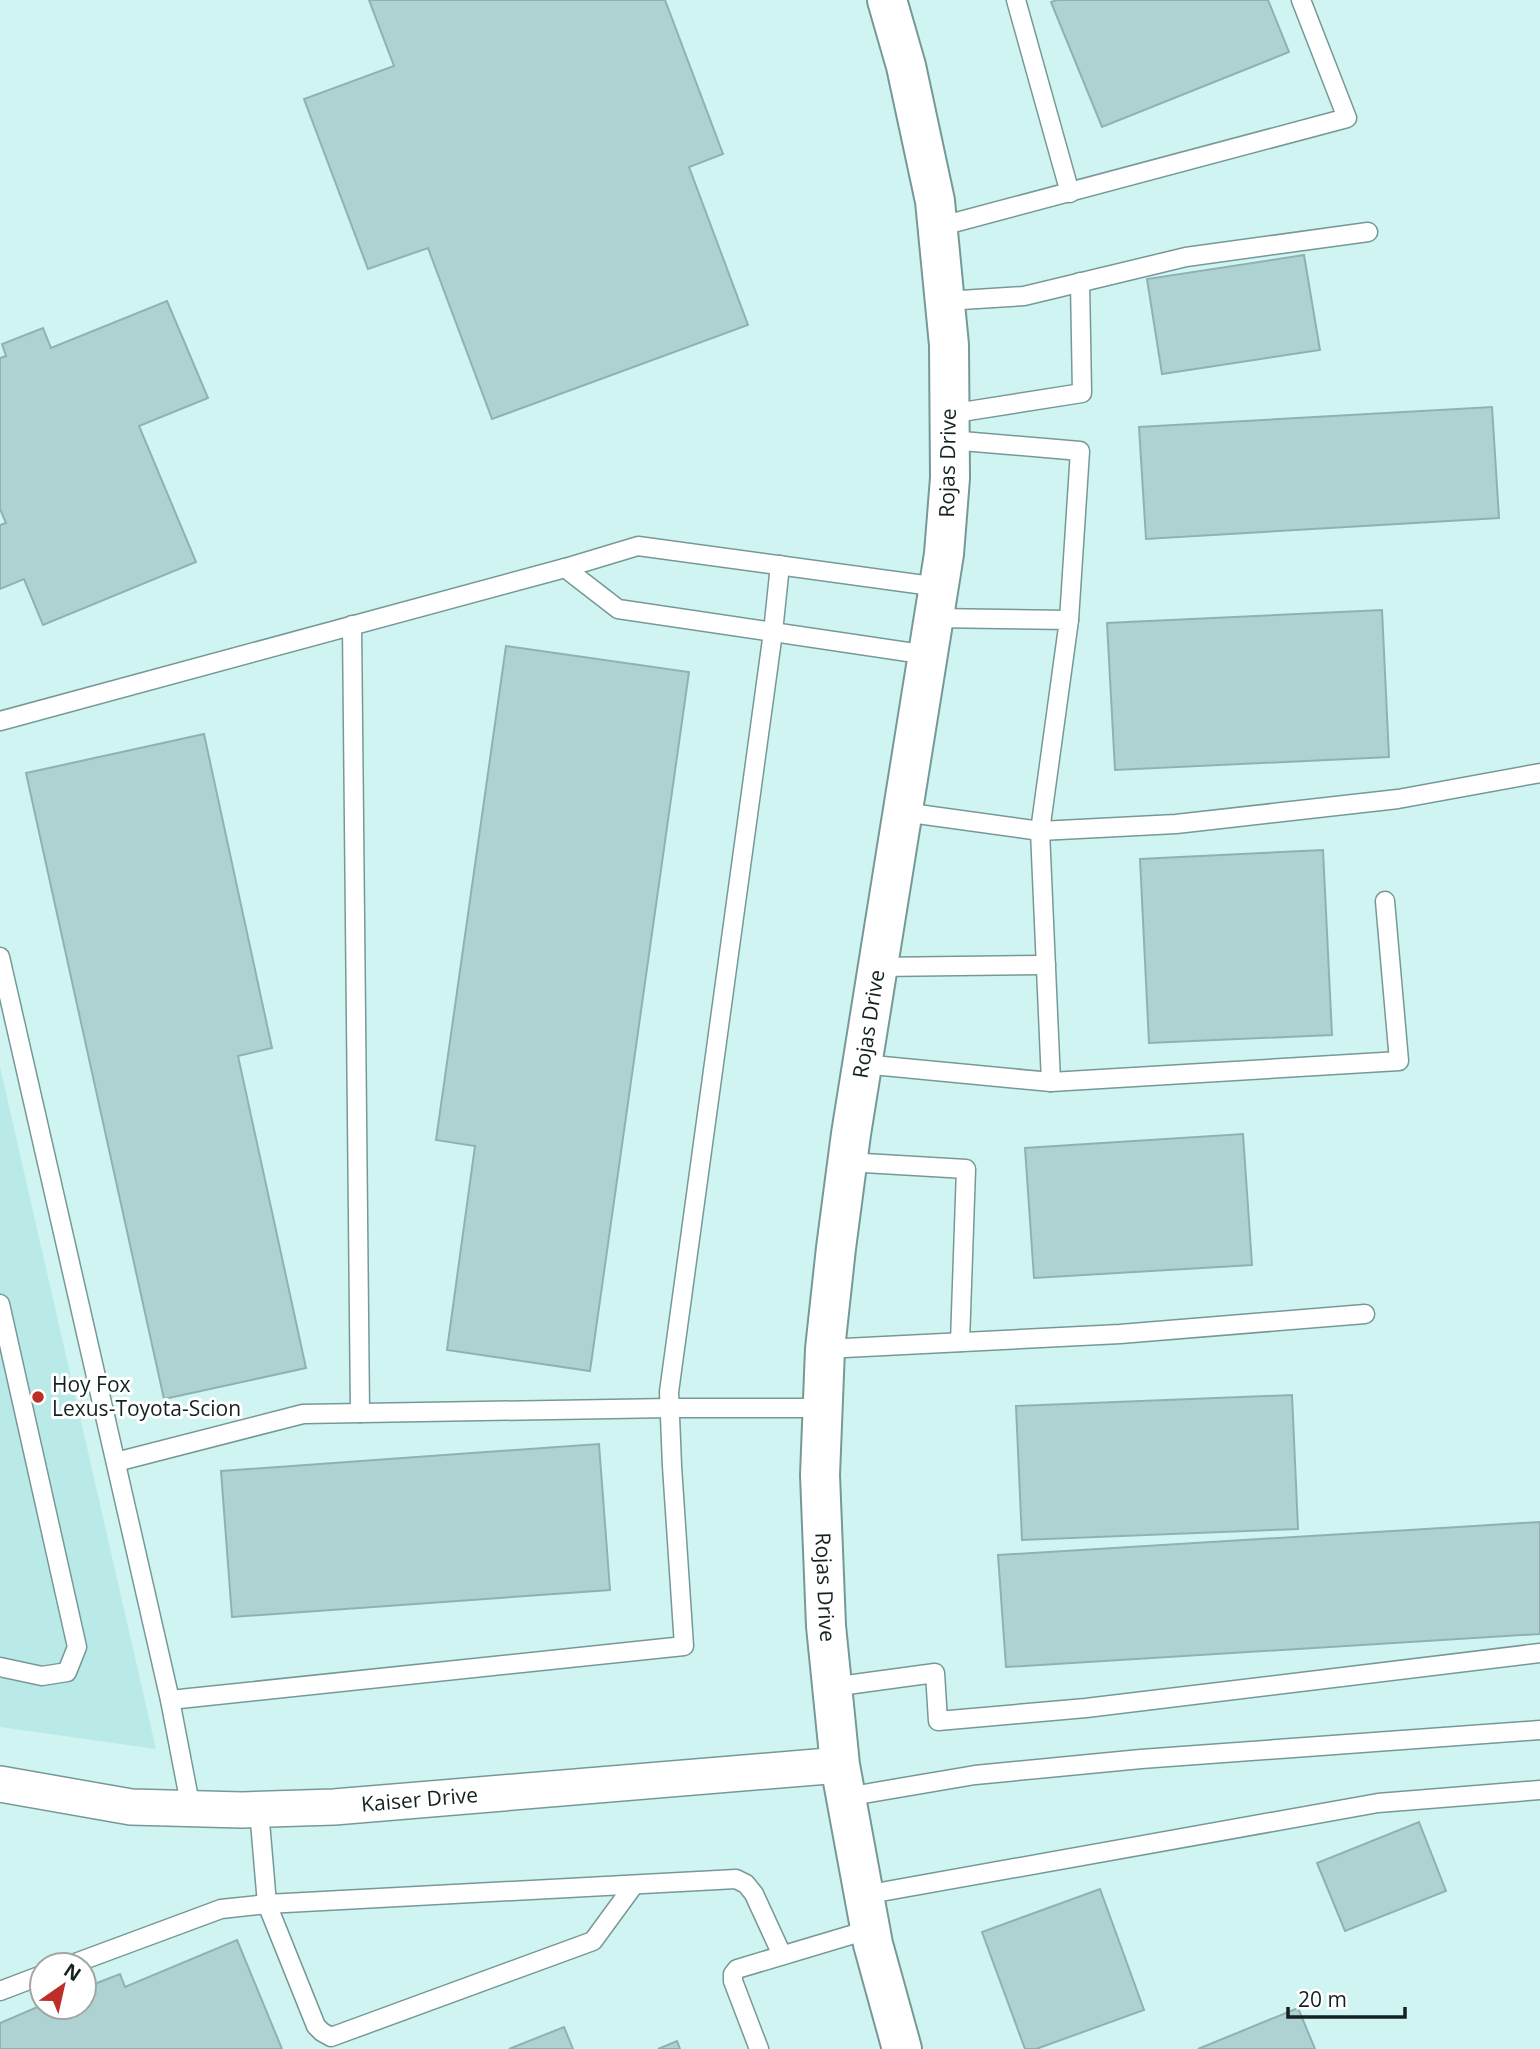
<svg xmlns="http://www.w3.org/2000/svg" width="1540" height="2049" font-family="'Open Sans',sans-serif">
<style>
.built{fill:#baeae8}
.building{fill:#aed2d1;stroke:#8fb2b1;stroke-width:2}
.lines{fill:none;stroke-linecap:round;stroke-linejoin:round}
.lane-casing{stroke:#769998;stroke-width:21}
.street-casing{stroke:#769998;stroke-width:38}
.secondary-casing{stroke:#769998;stroke-width:42}
.lane{stroke:#fff;stroke-width:18}
.street{stroke:#fff;stroke-width:35}
.secondary{stroke:#fff;stroke-width:38}
.poi-dot{fill:#bc2e27;stroke:#fff;stroke-width:2.5}
.labels{text-anchor:middle;stroke-width:6;stroke-linejoin:round;paint-order:stroke}
.street-label{font-size:21px;fill:#132120;stroke:#fff}
.poi-label{font-size:21px;fill:#132120;stroke:#fff;text-anchor:start}
</style>
<rect width="100%" height="100%" fill="#cff4f2"/>
<!-- built -->
<path class="built" d="M0,1067l156,682 -156,-22z"/>
<!-- building -->
<g class="building">
<path d="M369,0h296l58,154 -34,13 59,158 -256,94 -64,-171 -60,21 -64,-170 90,-33z"/>
<path d="M1057,0h211l21,52 -187,75 -51,-125z"/>
<path d="M1304,255l16,95 -158,24 -15,-95z"/>
<path d="M167,301l41,97 -69,28 57,136 -153,63 -19,-46 -24,10v-64l6,-2 -6,-14v-151l6,-2 -4,-12 41,-16 8,20z"/>
<path d="M1492,407l7,111 -353,21 -7,-112z"/>
<path d="M1382,610l7,147 -274,13 -8,-147z"/>
<path d="M506,646l183,26 -99,699 -143,-21 28,-204 -39,-6z"/>
<path d="M204,734l68,314 -34,8 68,312 -142,31 -138,-626z"/>
<path d="M1323,850l9,185 -183,8 -9,-184z"/>
<path d="M1243,1134l9,131 -218,13 -9,-130z"/>
<path d="M1292,1395l6,134 -276,11 -6,-134z"/>
<path d="M599,1444l11,146 -378,27 -11,-146z"/>
<path d="M1540,1522v112l-534,33 -8,-112z"/>
<path d="M1419,1822l27,69 -101,40 -28,-68z"/>
<path d="M1100,1889l44,121 -108,39h-11l-43,-117z"/>
<path d="M237,1940l45,109h-282v-26l42,-18v2h42v-19l36,-14 5,13z"/>
<path d="M1298,2008l17,41h-117z"/>
<path d="M564,2027l9,22h-64z"/>
<path d="M677,2041l3,8h-22z"/>
</g>
<g class="lines">
<!-- lane casing -->
<g class="lane-casing">
<g id="lane">
<path d="M1016,0l54,193"/>
<path d="M938,227l409,-109 -46,-118"/>
<path d="M945,301l79,-5 162,-39 182,-25"/>
<path d="M949,414l133,-21 -2,-111"/>
<path d="M950,440l130,11 -11,169"/>
<path d="M565,568l53,41 310,46"/>
<path d="M934,618l135,2 -29,211 11,251"/>
<path d="M352,625l8,788"/>
<path d="M0,721l565,-153 73,-22 301,41"/>
<path d="M903,812l137,19 136,-7 222,-25 142,-26"/>
<path d="M0,957l170,743 21,109"/>
<path d="M878,967l168,-2"/>
<path d="M862,1064l189,18 348,-21 -14,-160"/>
<path d="M847,1162l119,7 -6,173"/>
<path d="M0,1304l77,343 -10,25 -25,4 -42,-9"/>
<path d="M825,1349l295,-15 245,-20"/>
<path d="M116,1462l187,-48 367,-6h152"/>
<path d="M832,1687l103,-14 3,48 148,-13 454,-55"/>
<path d="M170,1700l514,-54 -12,-180 -3,-74 104,-760 7,-67"/>
<path d="M846,1797l129,-22 166,-16 399,-29"/>
<path d="M259,1810l8,94 49,122 6,6 9,5 262,-96 41,-56"/>
<path d="M864,1895l514,-92 162,-13"/>
<path d="M70,1965l151,-56 46,-5 469,-25 10,5 8,10 28,61"/>
<path d="M0,1991l42,-16"/>
<path d="M759,2049l-26,-68v-7l4,-5 134,-40"/>
</g>
</g>
<!-- street casing -->
<g class="street-casing">
<g id="street">
<path id="s1" d="M0,1784l131,23 111,3 92,-3 506,-42"/>
</g>
</g>
<!-- secondary casing -->
<g class="secondary-casing">
<g id="secondary">
<path id="s2" d="M887,0l19,66 29,135 14,144 1,133 -6,76 -93,580 -15,114 -11,101 -5,126 6,151 14,139 33,179 29,105"/>
</g>
</g>
<!-- lane -->
<use href="#lane" class="lane"/>
<!-- street -->
<use href="#street" class="street"/>
<!-- secondary -->
<use href="#secondary" class="secondary"/>
</g>
<!-- markers -->
<circle class="poi-dot" cx="38" cy="1397" r="7"/>
<g class="labels">
<!-- street labels -->
<g class="street-label">
<text transform="translate(948 463) rotate(-89)" y="7">Rojas Drive</text>
<text transform="translate(869 1024) rotate(-81)" y="7">Rojas Drive</text>
<text dy="7" stroke="none"><textPath href="#s2" startOffset="1603">Rojas Drive</textPath></text>
<text dy="7" stroke="none"><textPath href="#s1" startOffset="422">Kaiser Drive</textPath></text>
</g>
<!-- poi labels -->
<g class="poi-label">
<text x="52" y="1392">Hoy Fox<tspan x="52" dy="24">Lexus-Toyota-Scion</tspan></text>
</g>
</g>
<!-- north arrow -->
<g transform="translate(63 1986) rotate(34)"><circle r="33" fill="#ffffff" stroke="#a1a6a6" stroke-width="2"/>
<path d="M0-5L12 26L0 18L-12 26Z" fill="#bc2e27"/>
<text y="-10" font-size="19" font-weight="bold" text-anchor="middle" fill="#132120">N</text>
</g>
<!-- scale -->
<path d="M1288 2007v10h117v-10" fill="none" stroke="#132120" stroke-width="3.5"/>
<text x="1298" y="2007" font-size="21" fill="#132120" stroke="#ffffff" stroke-width="5" paint-order="stroke">20 m</text>
</svg>
